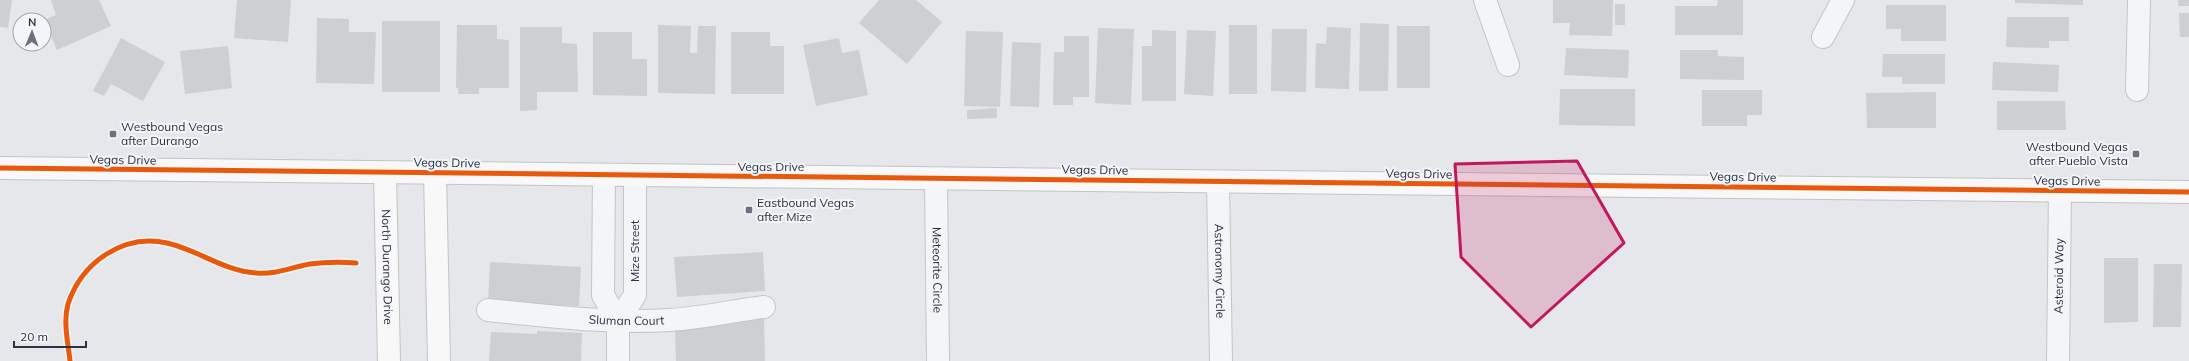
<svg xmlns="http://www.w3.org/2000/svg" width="2189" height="361" font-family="Mulish,sans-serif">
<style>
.building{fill:#cdcfd3}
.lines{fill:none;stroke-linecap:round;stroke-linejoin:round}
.minor-casing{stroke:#c3c5c8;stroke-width:24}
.major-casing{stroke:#c1c4c8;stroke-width:24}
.minor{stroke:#f4f5f7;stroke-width:22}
.major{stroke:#f8f8f8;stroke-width:22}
.cycleway-casing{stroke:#f3f5f9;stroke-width:8}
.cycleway{stroke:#e8590c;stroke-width:5}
.marked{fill:#c2185b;fill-opacity:0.2;stroke:#c2185b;stroke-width:3;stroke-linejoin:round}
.poi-dot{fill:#6b717f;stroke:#f3f5f9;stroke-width:1.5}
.labels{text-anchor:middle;stroke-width:4;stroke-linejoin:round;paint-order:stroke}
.poi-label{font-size:12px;fill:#2a3245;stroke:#f3f5f9;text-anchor:start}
.street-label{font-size:12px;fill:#2a3245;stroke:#f3f5f9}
</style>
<rect width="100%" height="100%" fill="#e5e7ea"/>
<!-- building -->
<g class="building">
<path d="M0,0h12l-4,28 -8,-1z"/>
<path d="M51,0h48l12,26 -54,24 -13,-30 12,-5z"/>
<path d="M237,0h54l-3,42 -54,-4z"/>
<path d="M879,0h37l26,22 -35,42 -48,-41z"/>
<path d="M1553,0h60l-1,36 -43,-1 1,-12h-17z"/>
<path d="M1718,0h25v35h-68v-29h42z"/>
<path d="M2015,0h68v5l-68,-2z"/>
<rect x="2178" y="0" width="11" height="6"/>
<rect x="1615" y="4" width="10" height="21"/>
<path d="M1886,5h60v36h-45v-12h-15z"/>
<path d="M2179,13h10v24h-9z"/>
<path d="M2007,17h62v24h-20v7l-43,-1z"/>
<path d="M317,18l32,1v13h27l-2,52 -58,-1z"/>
<rect x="382" y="21" width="58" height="71"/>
<path d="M1360,23l29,1 -1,67h-29z"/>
<path d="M457,25h40v14l12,1v48h-30v6h-21v-6h-2z"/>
<path d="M658,25l33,1 -1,27h7l1,-27h18l-1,68 -57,-1z"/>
<rect x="1229" y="25" width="28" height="69"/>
<rect x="1397" y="26" width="33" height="62"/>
<path d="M520,27h42v16l15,1 1,48h-41v18l-17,1z"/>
<path d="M1327,27l24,1 -2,61 -34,-1 1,-45 10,1z"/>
<path d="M1098,28l36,1 -3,76 -36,-2z"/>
<path d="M1272,29h35l-1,63 -35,-1z"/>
<path d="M1152,30l24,1v70h-34v-55h10z"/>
<path d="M1187,30l29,1 -3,65 -29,-2z"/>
<path d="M966,31l37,1 -3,75 -36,-1z"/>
<path d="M593,32h39v27h15v37l-54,-1z"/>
<path d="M731,32h39v14h14v48h-53z"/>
<path d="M1064,36h25v61h-16v8h-20l1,-53h10z"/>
<path d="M121,38l44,24 -22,39 -32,-17 -7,12 -11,-5z"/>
<path d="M839,38l3,15 17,-3 9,45 -52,11 -13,-61z"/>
<path d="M1012,42l29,1 -2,64 -29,-1z"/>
<path d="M228,46l4,42 -47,6 -5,-43z"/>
<path d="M1566,48l63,2 -1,28 -64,-3z"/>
<path d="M1680,50h38v6l26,1v23l-64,-1z"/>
<path d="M1883,54h62v30h-43v-7h-20z"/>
<path d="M1993,62l66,3 -1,27 -66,-2z"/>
<path d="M1560,89h75v37l-76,-1z"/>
<path d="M1702,90h60v25h-15v11h-45z"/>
<path d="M1936,92v36h-69l-1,-35z"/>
<path d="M1997,101h68l1,29h-69z"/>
<path d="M997,108v10l-30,1v-9z"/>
<path d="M763,252l2,39 -88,6 -3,-40z"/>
<path d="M2104,258h34v64l-34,1z"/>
<path d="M490,262l91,5 -2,39 -91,-4z"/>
<path d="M2154,264h28l-1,63h-28z"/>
<path d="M764,319l1,42h-89l-1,-34 42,-1 -1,-6z"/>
<path d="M537,331l45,2 -1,28h-92l2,-29 46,2z"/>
</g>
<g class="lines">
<!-- minor casing -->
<g class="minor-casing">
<g id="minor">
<path d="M1485,0l23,65"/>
<path d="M1823,37l20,-37"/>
<path d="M2137,90l2,-90"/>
<path d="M604,176l-1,119 15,26v40"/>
<path id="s1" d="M936,179l2,182"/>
<path id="s2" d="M1218,182l3,179"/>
<path id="s3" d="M488,310c60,6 121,14 182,10 32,-2 63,-9 94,-13"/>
<path d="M618,321l17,-26v-119"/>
<path id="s4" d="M2058,361l2,-170"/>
</g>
</g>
<!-- major casing -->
<g class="major-casing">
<g id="major">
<path d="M0,168l2189,24"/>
<path id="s5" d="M385,173l4,188"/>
<path d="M435,173l4,188"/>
</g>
</g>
<!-- minor -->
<use href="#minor" class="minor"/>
<!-- major -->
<use href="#major" class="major"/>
<!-- cycleway casing -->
<g class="cycleway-casing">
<g id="cycleway">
<path d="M0,168l2189,24"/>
<path d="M70,361c-2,-19 -7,-39 -2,-57 14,-42 56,-71 99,-61 31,7 57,28 89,30 19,2 36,-6 54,-9 15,-2 31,-2 46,-1"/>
</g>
</g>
<!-- cycleway -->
<use href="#cycleway" class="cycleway"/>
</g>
<!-- marked area -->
<path class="marked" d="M1577,161l47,82 -93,84 -70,-70 -6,-93z"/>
<!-- markers -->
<g class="poi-dot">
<rect x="109" y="130" width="8" height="8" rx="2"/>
<rect x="2132" y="150" width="8" height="8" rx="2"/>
<rect x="745" y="206" width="8" height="8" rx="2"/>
</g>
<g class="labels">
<!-- poi labels -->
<g class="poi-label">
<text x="121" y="131">Westbound Vegas<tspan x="121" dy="14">after Durango</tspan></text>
<text x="2128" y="151" text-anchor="end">Westbound Vegas<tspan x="2128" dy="14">after Pueblo Vista</tspan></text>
<text x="757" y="207">Eastbound Vegas<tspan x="757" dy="14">after Mize</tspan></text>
</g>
<!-- street labels -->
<g class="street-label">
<text transform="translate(123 160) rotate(1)" y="4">Vegas Drive</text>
<text transform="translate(447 163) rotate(1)" y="4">Vegas Drive</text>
<text x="771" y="171">Vegas Drive</text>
<text transform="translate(1095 170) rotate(1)" y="4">Vegas Drive</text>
<text transform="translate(1419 174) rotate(1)" y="4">Vegas Drive</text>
<text transform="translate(1743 177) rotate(1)" y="4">Vegas Drive</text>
<text transform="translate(2067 181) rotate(1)" y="4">Vegas Drive</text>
<text transform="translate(635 251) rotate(-90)" y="4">Mize Street</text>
<text dy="4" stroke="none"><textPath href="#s5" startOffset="94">North Durango Drive</textPath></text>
<text dy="4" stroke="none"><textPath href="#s1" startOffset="91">Meteorite Circle</textPath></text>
<text dy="4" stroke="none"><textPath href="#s2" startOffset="89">Astronomy Circle</textPath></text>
<text dy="4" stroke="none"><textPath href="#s4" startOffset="85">Asteroid Way</textPath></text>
<text dy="4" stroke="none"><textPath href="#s3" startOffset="139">Sluman Court</textPath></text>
</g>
</g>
<!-- north arrow -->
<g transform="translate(32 32) rotate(1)"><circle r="19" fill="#f3f5f9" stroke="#a3a7b1"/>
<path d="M0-3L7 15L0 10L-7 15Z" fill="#6b717f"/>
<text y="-6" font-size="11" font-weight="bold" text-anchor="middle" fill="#2a3245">N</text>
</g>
<!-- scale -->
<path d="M14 341v6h72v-6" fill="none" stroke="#2a3245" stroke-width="2"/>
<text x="20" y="341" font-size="12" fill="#2a3245" stroke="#f3f5f9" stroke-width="3" paint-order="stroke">20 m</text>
</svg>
